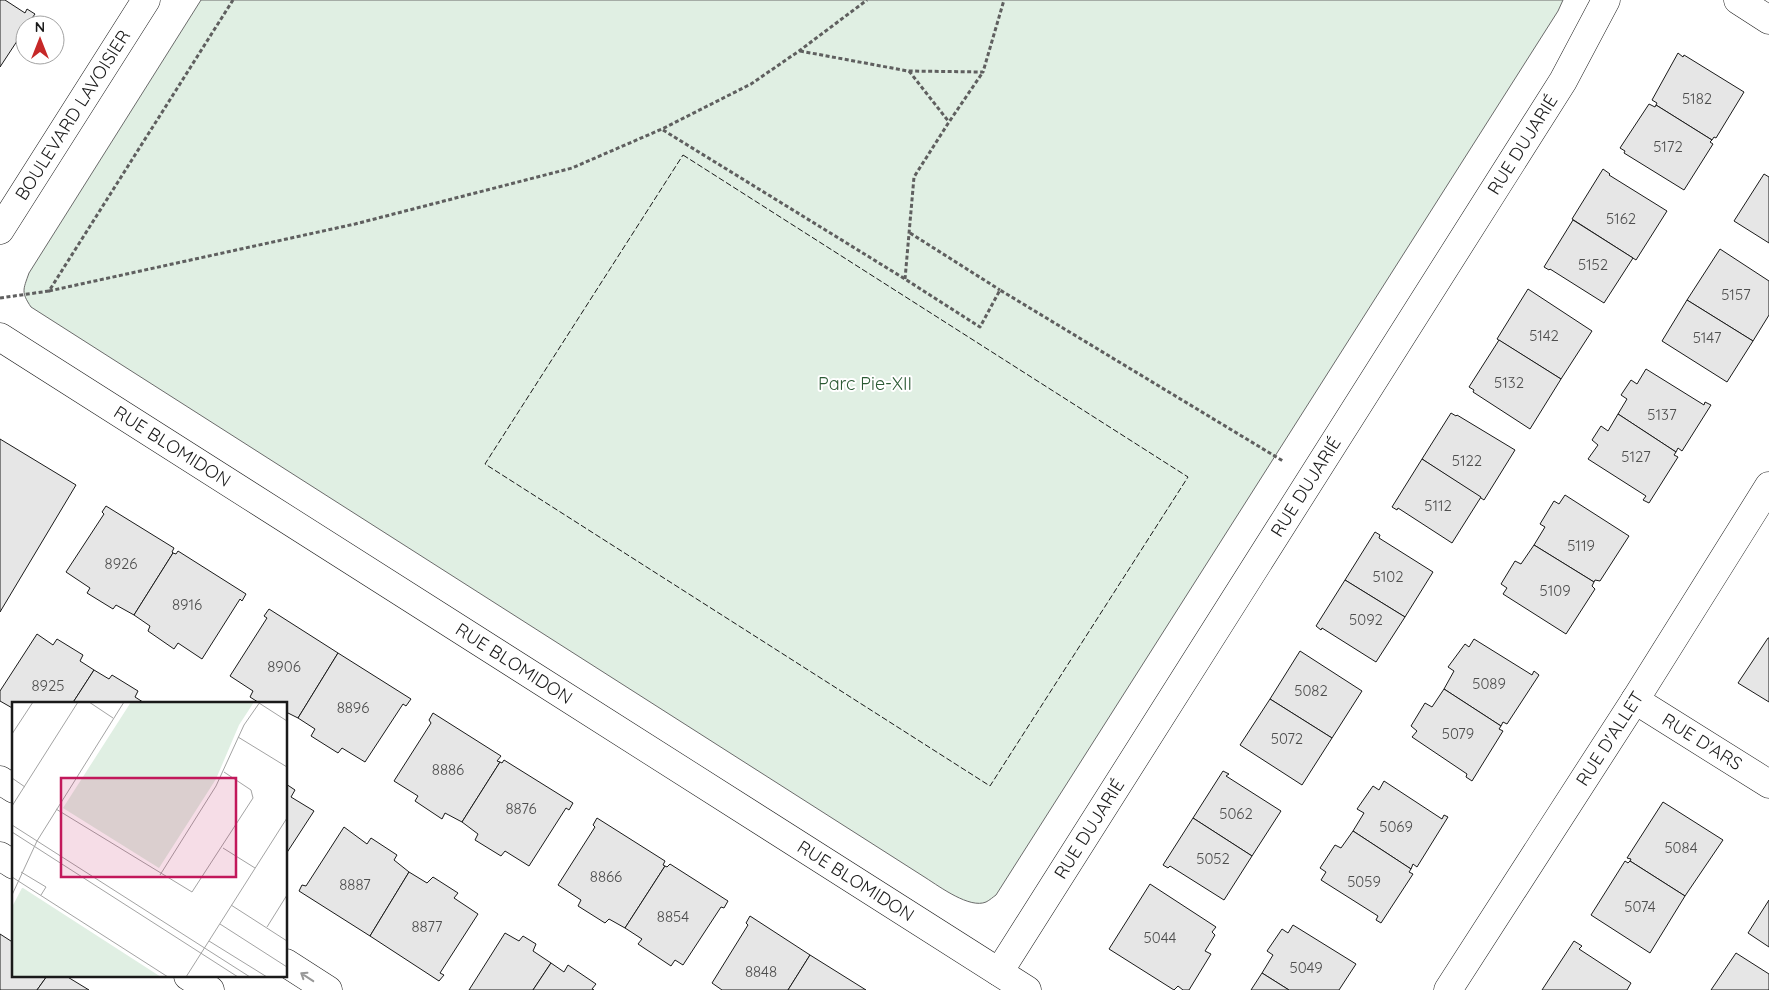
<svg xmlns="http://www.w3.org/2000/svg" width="1769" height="990" font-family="Quicksand,sans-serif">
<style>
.green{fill:#e0efe3;stroke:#6a6a6a}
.building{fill:#e6e6e6;stroke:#1a1a1a}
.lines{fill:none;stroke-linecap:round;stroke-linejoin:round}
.minor-casing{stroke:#1a1a1a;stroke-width:29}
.major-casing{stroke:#1a1a1a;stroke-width:29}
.path{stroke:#5f5f5f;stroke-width:3;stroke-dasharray:4 2.5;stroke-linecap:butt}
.minor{stroke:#fff;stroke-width:28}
.major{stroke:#fff;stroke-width:28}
.fence{stroke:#1a1a1a;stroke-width:1;stroke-dasharray:6 2.5;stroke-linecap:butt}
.oneway{stroke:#989898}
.labels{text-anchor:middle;stroke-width:4;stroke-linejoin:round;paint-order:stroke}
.number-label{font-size:15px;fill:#4d4d4d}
.street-label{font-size:18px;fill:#1a1a1a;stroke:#fff}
.park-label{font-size:18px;fill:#2b5a34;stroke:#fff}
.inset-road{fill:none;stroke:#a3a3a3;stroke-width:1}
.view{fill:#c2185b;fill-opacity:0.15;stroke:#c2185b;stroke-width:2.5}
.inset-edge{fill:none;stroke:#1a1a1a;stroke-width:2.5}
</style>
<rect width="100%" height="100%" fill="#fff"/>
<!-- green -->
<path class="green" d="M201,0h1362l-5,11 -562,884c-3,2 -6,5 -10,7 -16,7 -46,-15 -60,-24l-895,-571c-10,-15 -8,-17 -2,-34z"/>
<!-- building -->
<g class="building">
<path d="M0,0h5l20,13 2,-4 8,5 -8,11h-2v4l-25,38z"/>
<path d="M1678,53l5,4 1,-2 60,37 -28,46 -2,-1 -2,3 -56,-35 1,-2 -5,-3z"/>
<path d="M1649,104l6,3 1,-2 56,35 -2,2 3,2 -29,46 -60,-37 1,-2 -5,-3z"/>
<path d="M1603,169l7,5 -1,1 58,36 -31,49 -64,-41z"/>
<path d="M1764,174l5,3v66l-35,-22z"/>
<path d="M1573,220l60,38 -29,45 -54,-34 -1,1 -5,-3z"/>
<path d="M1720,249l49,32v34l-16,26 -66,-41z"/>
<path d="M1528,289l64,42 -31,48 -64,-40z"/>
<path d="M1687,300l66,41 -26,41 -65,-41z"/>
<path d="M1499,340l62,39 -31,50 -57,-37 1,-2 -5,-3z"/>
<path d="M1646,369l58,36 1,-3 6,3 -29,46 -4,-3 -2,4 -58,-38 9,-15 -6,-4 10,-15 6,4z"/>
<path d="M1451,413l5,3 1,-1 58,35 -31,50 -62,-41z"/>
<path d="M1618,414l58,38 -2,3 4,2 -29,46 -6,-3 3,-4 -58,-37 10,-14 -6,-5 9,-14 7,5z"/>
<path d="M0,439l76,46 -76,127z"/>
<path d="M1422,459l59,38 -29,46 -54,-35 -1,2 -5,-3z"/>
<path d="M1565,495l64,41 -29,45 -5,-1 -1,2 -60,-37 11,-18 -5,-3 14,-23 5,3z"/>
<path d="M106,506l68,42 -2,4 1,1 -39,62 -18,-10 -3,4 -26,-16 3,-5 -24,-16 38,-58 -2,-2z"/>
<path d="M1375,532l5,3 -1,3 54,34 -28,45 -60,-37z"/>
<path d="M1534,545l60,37 -2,4 3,3 -29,45 -63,-40 4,-6 -6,-4 14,-23 6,3z"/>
<path d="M178,551l68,43 -4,7 -2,-2 -38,60 -24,-16 -4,6 -26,-18 2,-5 -16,-11 39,-62 3,1z"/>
<path d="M1345,580l60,37 -29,45 -54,-34 -1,2 -5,-4z"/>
<path d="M269,609l69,44 -40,65 -12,-6v-8h-25l-11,-7 3,-6 -23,-15 37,-58 -3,-2z"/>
<path d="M37,634l16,11 4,-6 26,16 -3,6 14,9 -22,34h-58v5l-14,-8v-10z"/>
<path d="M1768,638h1v64l-31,-19z"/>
<path d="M1474,639l58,36 2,-4 5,4 -32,49 -4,-2 -2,4 -57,-37 10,-18 -6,-4 17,-23 4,3z"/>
<path d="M1300,651l62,40 -30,47 -62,-39z"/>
<path d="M338,653l73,46 -5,7 -3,-2 -38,58 -23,-14 -4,5 -27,-17 4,-7 -17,-11z"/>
<path d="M94,670l15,9 3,-4 26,16 -3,6 11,7h-74z"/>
<path d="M1444,689l57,37 -2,3 4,2 -31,50 -6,-4 1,-3 -55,-37 5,-6 -6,-5 14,-23 7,4z"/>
<path d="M1270,699l62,39 -30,47 -62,-40z"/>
<path d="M433,713l68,43 -4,5 3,1 -38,60 -17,-9 -3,6 -27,-18 3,-5 -24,-15 37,-58 -2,-3z"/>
<path d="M504,760l69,43 -4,7 -3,-2 -37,58 -24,-15 -4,5 -26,-16 3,-6 -16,-12 38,-60 2,1z"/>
<path d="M1223,771l6,3 -3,2 55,35 -29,45 -59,-38z"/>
<path d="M1384,781l58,38 2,-4 4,2 -31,50 -4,-3 -2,5 -58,-38 11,-18 -7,-4 16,-23 6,4z"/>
<path d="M286,784l9,6 -4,7 23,14 -28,43z"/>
<path d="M1663,802l60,38 -38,56 -55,-35 1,-2 -4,-1z"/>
<path d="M597,818l68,43 -2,4 2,1 -40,62 -16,-9 -4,4 -27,-17 3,-6 -23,-15 37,-58 -2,-2z"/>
<path d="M1193,818l59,38 -28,44 -54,-34 -2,2 -5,-3z"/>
<path d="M344,827l23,17 4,-6 26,17 -3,5 15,12 -39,64 -71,-45 3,-6 4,1z"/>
<path d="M1353,831l58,38 -2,3 4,2 -32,49 -5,-3 2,-4 -57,-36 5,-8 -6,-4 15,-23 6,3z"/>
<path d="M1625,861l3,2 2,-2 55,35 -35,57 -59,-38z"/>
<path d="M670,864l58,37 -4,7 -3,-1 -38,58 -8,-5 -4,6 -33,-22 4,-5 -17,-11 40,-62 2,1z"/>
<path d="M409,872l18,11 6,-6 25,16 -4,5 24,16 -38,59 4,2 -5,6 -69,-45z"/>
<path d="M1150,884l66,43 -4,5 3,3 -10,16 6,3 -22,36h-6l-5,-4 -4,4 -65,-41z"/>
<path d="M1769,900v47l-21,-14z"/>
<path d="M750,916l60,39 -22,35h-66l-10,-7 36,-58 -2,-2z"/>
<path d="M1293,925l63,39 -17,26h-50l-27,-17 11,-18 -6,-4 15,-22 6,4z"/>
<path d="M505,933l14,8 4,-5 13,8 -3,7 18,12 -18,27h-64z"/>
<path d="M0,934l14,9v33h33l-10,14h-37z"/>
<path d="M1574,941l8,5 -3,3 52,34 -4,7h-85z"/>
<path d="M1736,953l33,21v16h-58z"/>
<path d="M810,955l56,35h-78z"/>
<path d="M551,963l13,9 4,-7 28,19 -4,5 2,1h-61z"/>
<path d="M1262,973l27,17h-38z"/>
<path d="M47,976h19l23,14h-52z"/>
</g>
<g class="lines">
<!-- minor casing -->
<g class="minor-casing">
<g id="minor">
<path d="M1738,0l31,20"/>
<path id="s1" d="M0,230l146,-230"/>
<path id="s2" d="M0,337l1027,653"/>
<path id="s3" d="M1635,700l134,84"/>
<path id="s4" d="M999,972l564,-891 43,-81"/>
<path id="s5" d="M1448,990l187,-290 134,-214"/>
</g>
</g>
<!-- major casing -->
<g class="major-casing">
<g id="major">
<path d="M0,780l14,9"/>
<path d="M0,856l14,9"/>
<path d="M286,963l42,27"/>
<path d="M188,976l22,14"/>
</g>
</g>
<!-- path -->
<g class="path">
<path d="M800,51l108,20 75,1 21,-72"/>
<path d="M909,71l40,51"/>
<path d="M663,130l242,149 75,48 20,-37 283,171"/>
<path d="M910,233l90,57"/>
<path d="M905,279l9,-102 35,-55 34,-50"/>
<path d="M49,291l306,-67 217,-56 90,-39 89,-45 48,-33 68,-51"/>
<path d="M0,298l49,-7 184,-291"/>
</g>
<!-- minor -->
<use href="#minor" class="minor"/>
<!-- major -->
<use href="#major" class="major"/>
<!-- fence -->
<path class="fence" d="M683,155l505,322 -198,309 -505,-322z"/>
</g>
<!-- one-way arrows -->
<defs><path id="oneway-shaft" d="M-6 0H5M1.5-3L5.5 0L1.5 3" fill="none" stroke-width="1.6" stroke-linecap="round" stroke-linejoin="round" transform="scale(1.25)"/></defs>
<use class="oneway" href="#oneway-shaft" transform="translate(307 977) rotate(-147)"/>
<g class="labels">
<!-- number labels -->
<g class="number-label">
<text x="1697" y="104">5182</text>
<text x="1668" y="152">5172</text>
<text x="1621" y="224">5162</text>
<text x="1593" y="270">5152</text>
<text x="1736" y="300">5157</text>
<text x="1544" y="341">5142</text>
<text x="1707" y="343">5147</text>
<text x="1509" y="388">5132</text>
<text x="1662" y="420">5137</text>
<text x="1636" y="462">5127</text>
<text x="1467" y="466">5122</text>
<text x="1438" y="511">5112</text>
<text x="1581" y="551">5119</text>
<text x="121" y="569">8926</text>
<text x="1388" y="582">5102</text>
<text x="1555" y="596">5109</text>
<text x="187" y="610">8916</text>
<text x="1366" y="625">5092</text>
<text x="284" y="672">8906</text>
<text x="1489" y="689">5089</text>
<text x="48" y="691">8925</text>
<text x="1311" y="696">5082</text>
<text x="353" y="713">8896</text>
<text x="1458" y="739">5079</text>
<text x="1287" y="744">5072</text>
<text x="448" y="775">8886</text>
<text x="521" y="814">8876</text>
<text x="1236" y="819">5062</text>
<text x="1396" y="832">5069</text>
<text x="1681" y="853">5084</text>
<text x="1213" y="864">5052</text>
<text x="606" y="882">8866</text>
<text x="1364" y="887">5059</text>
<text x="355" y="890">8887</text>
<text x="1640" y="912">5074</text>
<text x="673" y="922">8854</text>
<text x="427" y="932">8877</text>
<text x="1160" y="943">5044</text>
<text x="1306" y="973">5049</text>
<text x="761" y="977">8848</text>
</g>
<!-- street labels -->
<g class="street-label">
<text dy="6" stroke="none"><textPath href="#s1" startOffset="136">BOULEVARD LAVOISIER</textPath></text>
<text dy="6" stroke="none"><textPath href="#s4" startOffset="979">RUE DUJARIÉ</textPath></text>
<text dy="6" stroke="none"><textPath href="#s2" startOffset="204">RUE BLOMIDON</textPath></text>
<text dy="6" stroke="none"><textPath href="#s4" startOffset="574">RUE DUJARIÉ</textPath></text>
<text dy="6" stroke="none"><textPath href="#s2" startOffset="609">RUE BLOMIDON</textPath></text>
<text dy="6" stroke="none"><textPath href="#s5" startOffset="299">RUE D'ALLET</textPath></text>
<text dy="6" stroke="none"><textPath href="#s3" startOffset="79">RUE D'ARS</textPath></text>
<text dy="6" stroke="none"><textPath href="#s4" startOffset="169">RUE DUJARIÉ</textPath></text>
<text dy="6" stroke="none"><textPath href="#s2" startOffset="1014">RUE BLOMIDON</textPath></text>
</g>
<!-- park labels -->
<g class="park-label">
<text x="865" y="390">Parc Pie-XII</text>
</g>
</g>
<!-- overview -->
<g transform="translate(12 702)">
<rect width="275" height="275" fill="#fff"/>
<path d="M119,0h123l-15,23 -23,54 -57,89 -96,-60zM10,186h1l138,89h-149v-70z" fill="#e0efe3"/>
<path class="inset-road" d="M77,0l24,16M247,1l28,18M0,32l21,-32M226,35l49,30M0,76l13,9M0,104l66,-104M44,107l136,83 61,-94 -2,-8 -27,-18M0,123l238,152M0,130l226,145M211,146l32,20M9,170l25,15 -5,8M148,173l56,-89 28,-61 16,-23M0,175l156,100M0,193l25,-54 87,-139M219,203l56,36M208,222l67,43M255,225l20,-32M197,239l58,36M174,275l101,-159"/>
<path class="view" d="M49,76h175v99h-175z"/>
<rect width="275" height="275" class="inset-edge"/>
</g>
<!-- north arrow -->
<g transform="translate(40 40)"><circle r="24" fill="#ffffff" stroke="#a3a3a3"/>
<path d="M0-4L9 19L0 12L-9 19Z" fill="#c62828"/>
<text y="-8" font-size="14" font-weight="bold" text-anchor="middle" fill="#1a1a1a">N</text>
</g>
</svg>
